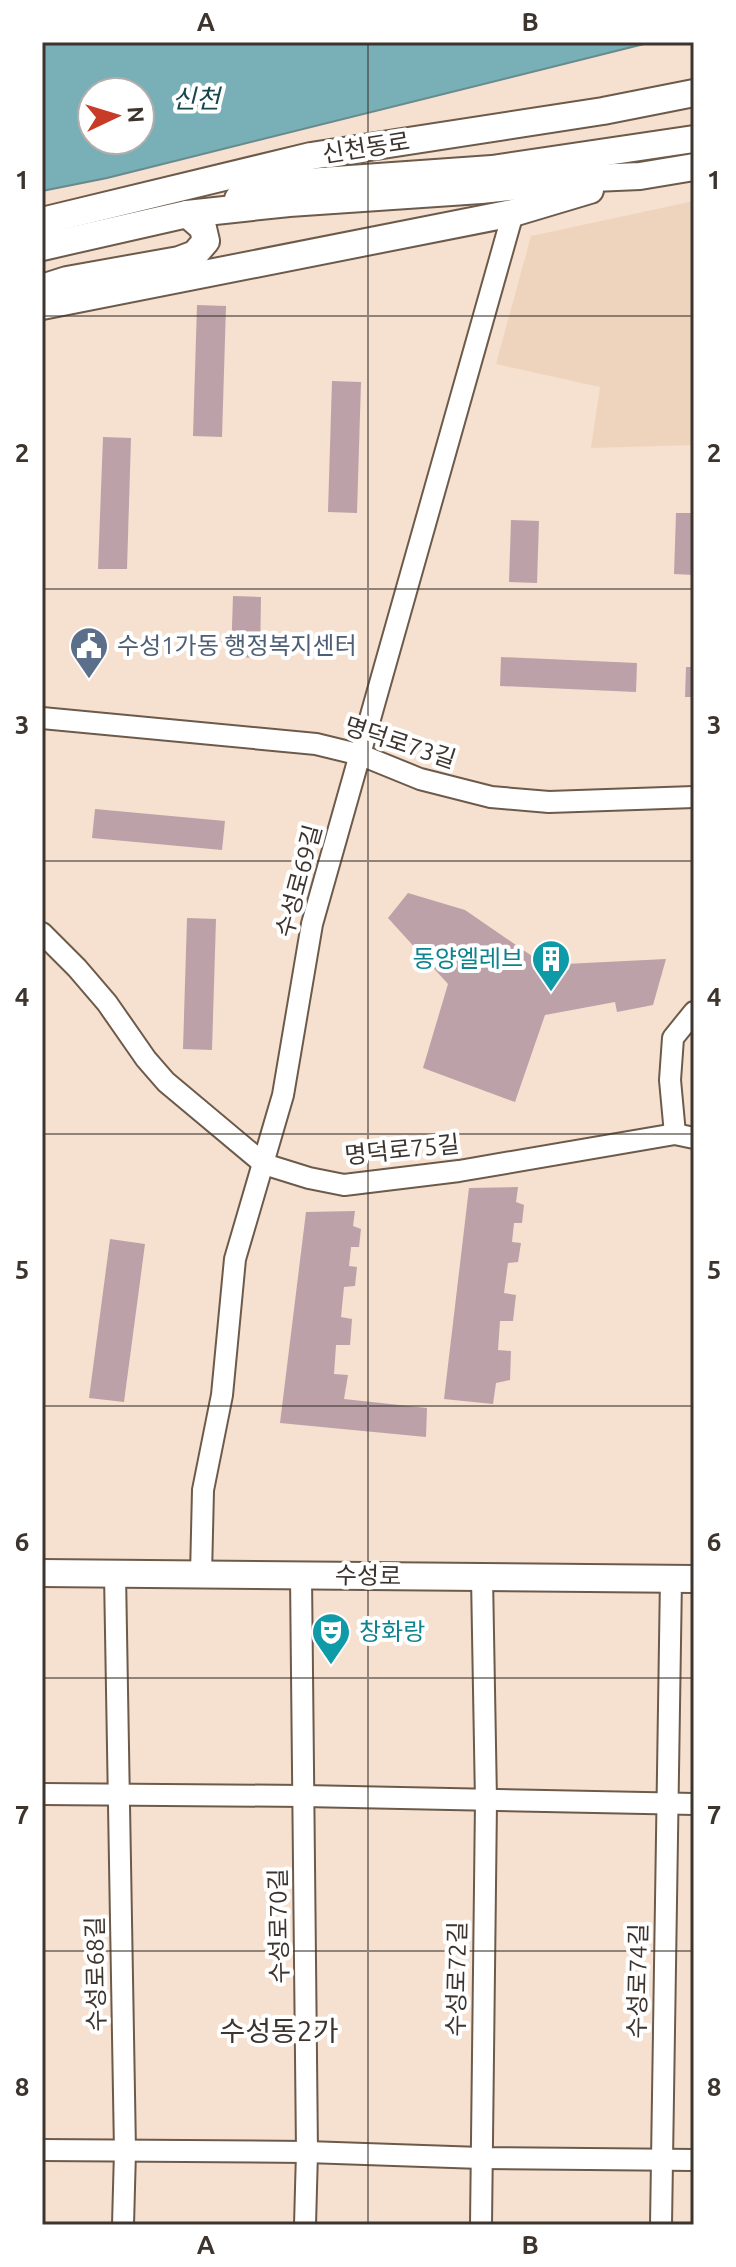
<svg xmlns="http://www.w3.org/2000/svg" width="736" height="2267" font-family="Ubuntu,'Noto Sans KR',sans-serif">
<style>
.built{fill:#efd4bd}
.water{fill:#79afb6;stroke:#678a8d;stroke-width:2;fill-rule:evenodd}
.building{fill:#bca1a9}
.lines{fill:none;stroke-linecap:round;stroke-linejoin:round}
.minor-casing{stroke:#6c5a4b;stroke-width:24}
.major-casing{stroke:#6c5a4b;stroke-width:30}
.minor{stroke:#fff;stroke-width:20}
.major{stroke:#fff;stroke-width:26}
.grid{fill:none;stroke:#3d342e;stroke-width:2;stroke-opacity:0.55}
.labels{text-anchor:middle;stroke-width:8;stroke-linejoin:round;paint-order:stroke}
.street-label{font-size:24px;fill:#3d342e;stroke:#fff}
.service-label{font-size:24px;fill:#4e5e75;stroke:#fff;text-anchor:start}
.culture-label{font-size:24px;fill:#0d838f;stroke:#fff;text-anchor:end}
.water-label{font-size:26px;font-style:italic;fill:#16474d;stroke:#fff}
.quarter-label{font-size:28px;fill:#3d342e;stroke:#fff}
.neatline{fill:none;stroke:#3d342e;stroke-width:3}
.grid-label{font-size:26px;text-anchor:middle;font-weight:bold;fill:#3d342e}
</style>
<rect width="100%" height="100%" fill="#f6e0cf"/>
<!-- built -->
<path class="built" d="M694,201v244l-103,3 9,-61 -104,-23 35,-128z"/>
<!-- water -->
<path class="water" d="M42,42h610l-545,136 -65,13zM92,92h48v48h-48z"/>
<!-- building -->
<g class="building">
<path d="M197,305l29,1 -4,131 -29,-1z"/>
<path d="M332,381l29,1 -4,131 -29,-1z"/>
<path d="M103,437l28,1 -4,131h-29z"/>
<path d="M676,513h18v62l-20,-1z"/>
<path d="M511,520l28,1 -2,62 -28,-1z"/>
<path d="M233,596l28,1 -1,61 -29,-1z"/>
<path d="M501,657l136,6 -1,29 -136,-6z"/>
<path d="M686,667h8v30h-9z"/>
<path d="M95,809l130,12 -3,29 -130,-12z"/>
<path d="M408,893l57,17 80,55 121,-6 -13,46 -36,7 -2,-10 -70,13 -30,87 -92,-34 25,-84 -60,-66z"/>
<path d="M187,918l29,1 -4,131 -29,-1z"/>
<path d="M518,1187l-2,15 8,3 -2,18h-8l-2,19 9,1 -3,19 -10,1 -4,30 12,2 -3,26h-13l-2,29 13,1 -1,29 -14,3 -3,21 -49,-5 25,-211z"/>
<path d="M355,1211l-2,15 8,3 -2,18h-8l-2,19 8,1 -2,19 -11,1 -3,30 11,2 -2,26h-14l-2,29 14,1 -4,24 83,9 -1,29 -146,-14 26,-211z"/>
<path d="M110,1239l35,5 -21,158 -35,-4z"/>
</g>
<g class="lines">
<!-- minor casing -->
<g class="minor-casing">
<g id="minor">
<path d="M42,718l274,26 45,11 59,24 71,18 58,5 145,-5"/>
<path d="M42,933l35,35 30,35 39,56 20,23 98,82 45,14 35,7 115,-14 216,-37 19,4"/>
<path d="M675,1134l-5,-54 3,-42 21,-26"/>
<path d="M115,1574l10,577 -2,74"/>
<path d="M201,1575l2,-85 19,-95 13,-136 48,-164 29,-171 201,-711"/>
<path d="M301,1576l6,576 -2,73"/>
<path d="M42,1794l262,2 390,8"/>
<path d="M42,2150l265,2 174,6 213,2"/>
<path d="M481,2225l5,-424 -4,-224"/>
<path d="M661,2225l10,-647"/>
</g>
</g>
<!-- major casing -->
<g class="major-casing">
<g id="major">
<path d="M238,199l41,-15 213,-15 202,-30"/>
<path d="M42,221l269,-65 292,-45 91,-18"/>
<path d="M42,247l145,-33 102,-11 192,-13 112,-12 47,-2 54,-9"/>
<path d="M42,288l25,-8 112,-20 16,-6 11,-13 -3,-13 -16,-14"/>
<path d="M42,306l471,-93 77,-23"/>
<path d="M42,1573l652,6"/>
</g>
</g>
<!-- minor -->
<use href="#minor" class="minor"/>
<!-- major -->
<use href="#major" class="major"/>
</g>
<!-- grid -->
<path class="grid" d="M368,42v2183M42,316h652M42,589h652M42,861h652M42,1134h652M42,1406h652M42,1678h652M42,1951h652"/>
<!-- icons -->
<defs>
<g id="civic-pin" transform="scale(2)"><path d="M0 17L-7.5 6A9.5 9.5 0 1 1 7.5 6Z" fill="#5c6f8a" stroke="#fff"/><path d="M-.6-6.5H3V-4.5H.6V-3L4-1V1h2V6H-6V1h2V-1L-.6-3ZM-1.2 2.5V6h2.4V2.5Z" fill="#fff"/></g>
<g id="building-pin" transform="scale(2)"><path d="M0 17L-7.5 6A9.5 9.5 0 1 1 7.5 6Z" fill="#0f9aa8" stroke="#fff"/><path d="M-4-6H4V6H1V3H-1V6H-4ZM-2.5-4.3h1.7v1.8h-1.7ZM.8-4.3h1.7v1.8H.8ZM-2.5-1h1.7V.8h-1.7ZM.8-1h1.7V.8H.8Z" fill="#fff"/></g>
<g id="theatre-pin" transform="scale(2)"><path d="M0 17L-7.5 6A9.5 9.5 0 1 1 7.5 6Z" fill="#0f9aa8" stroke="#fff"/><path d="M-5-5.5Q0-4 5-5.5V0Q5 5 0 6Q-5 5-5 0ZM-3.3-2.5H-1v1.5H-3.3ZM1-2.5H3.3v1.5H1ZM-2.8 1Q0 5.5 2.8 1Z" fill="#fff"/></g>
</defs>
<g fill-rule="evenodd">
<use href="#civic-pin" x="89" y="646"/>
<use href="#building-pin" x="551" y="959"/>
<use href="#theatre-pin" x="331" y="1632"/>
</g>
<g class="labels">
<!-- street labels -->
<g class="street-label">
<text transform="translate(366 148) rotate(-9)" y="8">신천동로</text>
<text transform="translate(400 743) rotate(18)" y="8">명덕로73길</text>
<text transform="translate(299 881) rotate(-75)" y="8">수성로69길</text>
<text transform="translate(402 1150) rotate(-6)" y="8">명덕로75길</text>
<text transform="translate(368 1576) rotate(1)" y="8">수성로</text>
<text transform="translate(279 1926) rotate(-91)" y="8">수성로70길</text>
<text transform="translate(96 1974) rotate(-91)" y="8">수성로68길</text>
<text transform="translate(457 1979) rotate(-89)" y="8">수성로72길</text>
<text transform="translate(638 1981) rotate(-89)" y="8">수성로74길</text>
</g>
<!-- service labels -->
<g class="service-label">
<text x="117" y="654">수성1가동 행정복지센터</text>
</g>
<!-- culture labels -->
<g class="culture-label">
<text x="523" y="967">동양엘레브</text>
<text x="359" y="1640" text-anchor="start">창화랑</text>
</g>
<!-- water labels -->
<g class="water-label">
<text x="196" y="108">신천</text>
</g>
<!-- quarter labels -->
<g class="quarter-label">
<text x="279" y="2041">수성동2가</text>
</g>
</g>
<!-- border -->
<rect width="736" height="2267" fill="none" stroke="#ffffff" stroke-width="88"/>
<!-- north arrow -->
<g transform="translate(116 116) rotate(86)"><circle r="38" fill="#ffffff" stroke="#b1aeab" stroke-width="2"/>
<path d="M0-6L14 30L0 20L-14 30Z" fill="#c73b27"/>
<text y="-12" font-size="22" font-weight="bold" text-anchor="middle" fill="#3d342e">N</text>
</g>
<rect x="44" y="44" width="648" height="2179" class="neatline"/>
<g class="grid-label">
<text x="206" y="31">A</text>
<text x="530" y="31">B</text>
<text x="22" y="189">1</text>
<text x="714" y="189">1</text>
<text x="22" y="462">2</text>
<text x="714" y="462">2</text>
<text x="22" y="734">3</text>
<text x="714" y="734">3</text>
<text x="22" y="1006">4</text>
<text x="714" y="1006">4</text>
<text x="22" y="1279">5</text>
<text x="714" y="1279">5</text>
<text x="22" y="1551">6</text>
<text x="714" y="1551">6</text>
<text x="22" y="1824">7</text>
<text x="714" y="1824">7</text>
<text x="22" y="2096">8</text>
<text x="714" y="2096">8</text>
<text x="206" y="2254">A</text>
<text x="530" y="2254">B</text>
</g>
</svg>
